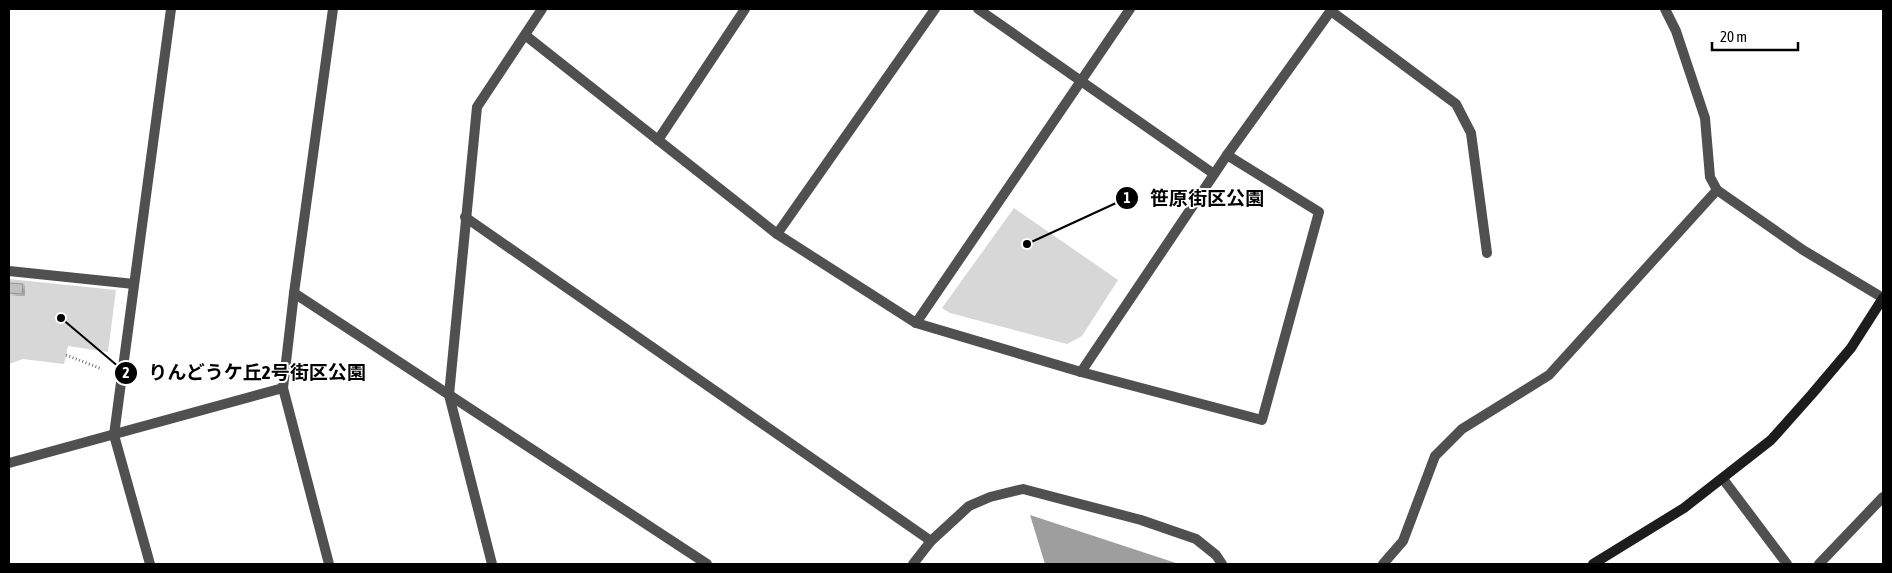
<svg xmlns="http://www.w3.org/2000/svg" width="1892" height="573" font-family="'Asap Condensed','Noto Sans JP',sans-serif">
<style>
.green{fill:#d7d7d7}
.water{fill:#9e9e9e}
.building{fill:#c0c0c0;stroke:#949494;filter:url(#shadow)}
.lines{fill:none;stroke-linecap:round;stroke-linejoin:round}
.path{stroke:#727272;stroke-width:3;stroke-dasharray:1 2.5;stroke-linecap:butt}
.street{stroke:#505050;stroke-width:10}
.secondary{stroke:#1d1d1d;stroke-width:10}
.leader{fill:none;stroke:#000;stroke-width:2}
.callout-dot{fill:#000;stroke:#fff;stroke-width:2}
.mark-label{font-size:15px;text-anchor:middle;font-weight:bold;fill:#fff}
.callout-label{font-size:19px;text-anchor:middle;font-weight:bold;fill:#000;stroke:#fff;stroke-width:4;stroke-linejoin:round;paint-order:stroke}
</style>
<defs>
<filter id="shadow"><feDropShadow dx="5.5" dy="3" stdDeviation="2.5" flood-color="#0004"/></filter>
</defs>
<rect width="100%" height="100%" fill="#fff"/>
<!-- green -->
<g class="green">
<path d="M1014,208l104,72 -36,56 -15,8 -117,-31 -8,-5z"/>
<path d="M9,279l107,11 -8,62 -40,-6 -4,18 -41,-5 -14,5z"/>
</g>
<!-- water -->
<path class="water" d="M1030,515l149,49h-134z"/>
<!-- building -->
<path class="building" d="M9,283l14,1 -1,10 -13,-1z"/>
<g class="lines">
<!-- path -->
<path class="path" d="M66,355l36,14"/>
<!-- street -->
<g class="street">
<path d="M978,9l236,165"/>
<path d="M1665,9l11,22 29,87 5,59 7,13 86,60 80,48"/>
<path d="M1331,11l125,93 15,29 16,120"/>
<path d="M525,35l252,199 139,89 165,49 181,48 57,-208 -92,-57"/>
<path d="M658,140l87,-131"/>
<path d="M465,217l466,324"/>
<path d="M777,234l158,-225"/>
<path d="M9,271l125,13"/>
<path d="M294,293l413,271"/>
<path d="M916,323l214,-314"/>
<path d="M1081,372l146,-217 105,-146"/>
<path d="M9,463l274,-75"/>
<path d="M1723,479l64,85"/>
<path d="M150,564l-36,-129 57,-426"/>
<path d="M329,564l-46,-176 11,-95 39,-284"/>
<path d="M492,564l-43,-169 28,-288 65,-98"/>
<path d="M913,564l18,-23 38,-35 21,-9 33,-8 118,31 55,19 20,16 6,9"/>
<path d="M1383,564l20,-23 32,-85 27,-27 87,-54 168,-185"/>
<path d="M1819,564l64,-67"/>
</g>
<!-- secondary -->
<path class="secondary" d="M1593,564l91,-56 87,-68 41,-46 39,-46 32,-50"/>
</g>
<!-- callouts -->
<path class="leader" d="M1027 244L1127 198M61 318L126 373"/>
<g class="callout-dot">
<circle cx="1027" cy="244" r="5"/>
<circle cx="61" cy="318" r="5"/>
<circle cx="1127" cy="198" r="12"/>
<circle cx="126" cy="373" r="12"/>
</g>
<g class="mark-label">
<text x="1127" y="203">1</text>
<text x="126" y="378">2</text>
</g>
<g class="callout-label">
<text x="1207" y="205">笹原街区公園</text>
<text x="257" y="379">りんどうケ丘2号街区公園</text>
</g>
<!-- border -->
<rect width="1892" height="573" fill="none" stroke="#000000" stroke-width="20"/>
<!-- scale -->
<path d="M1712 42v8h86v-8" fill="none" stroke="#000000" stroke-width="2.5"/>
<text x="1720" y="42" font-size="15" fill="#000000" stroke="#ffffff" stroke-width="4" paint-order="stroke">20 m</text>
</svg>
